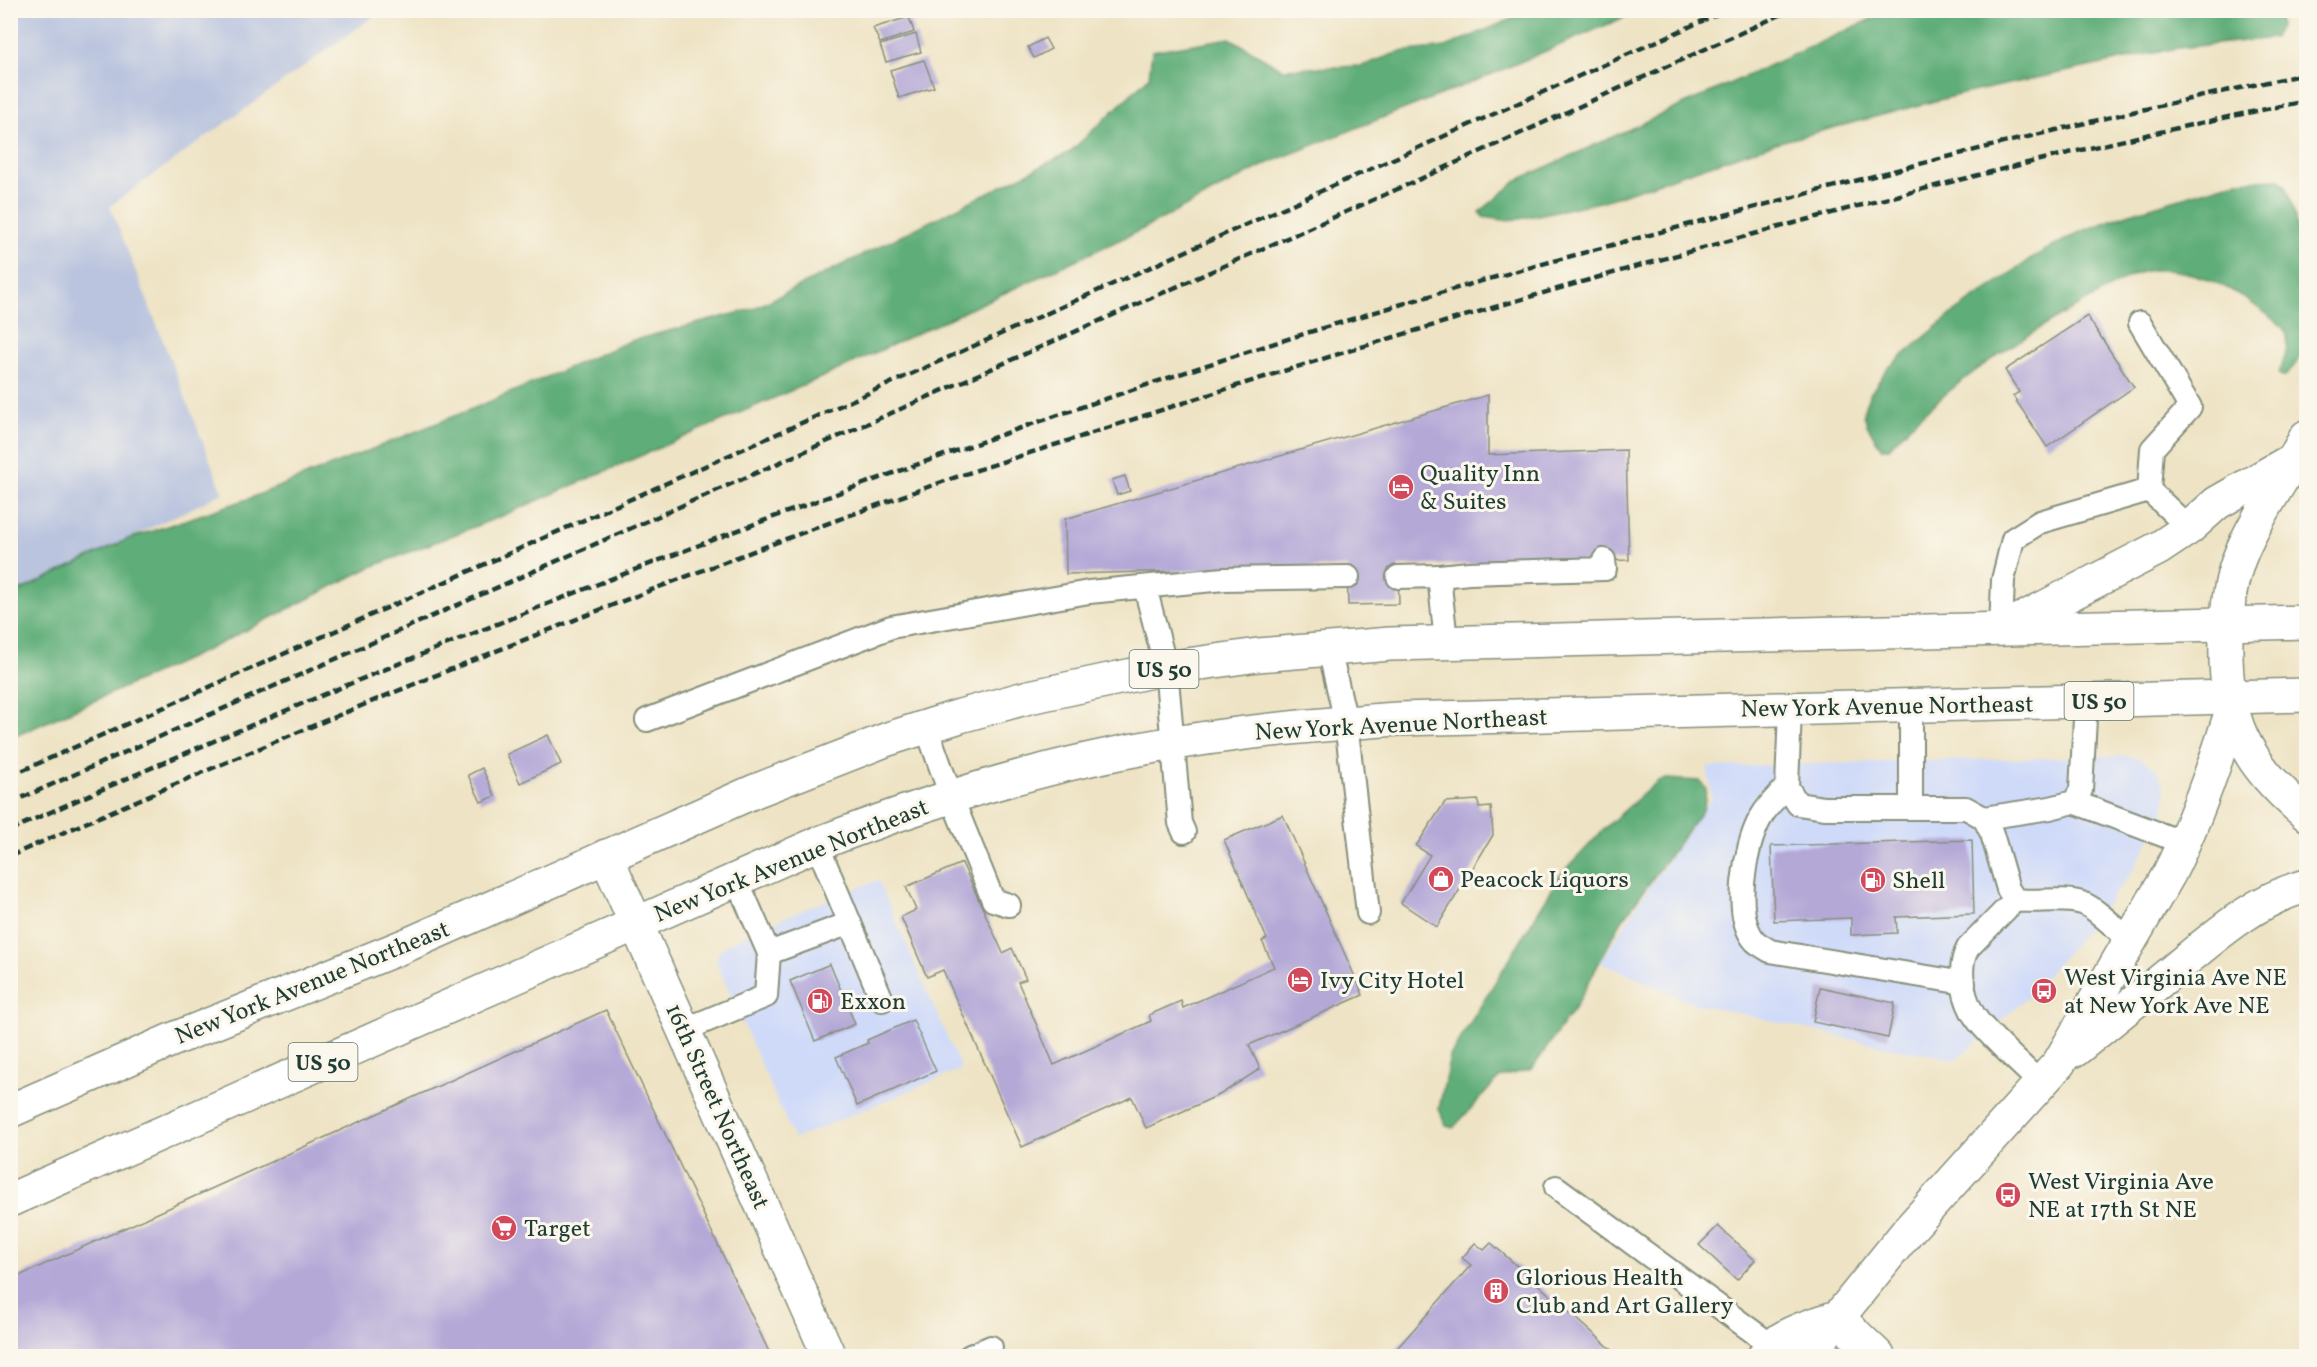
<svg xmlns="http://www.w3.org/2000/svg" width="2317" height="1367" font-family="Vollkorn,serif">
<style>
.built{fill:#cfdaf9}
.industrial{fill:#bac4de}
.forest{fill:#5fad78;stroke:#3f7556;stroke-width:1.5}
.building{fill:#b4a8d7}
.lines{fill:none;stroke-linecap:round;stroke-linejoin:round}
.service-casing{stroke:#86907c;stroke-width:26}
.minor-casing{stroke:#86907c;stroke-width:36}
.tertiary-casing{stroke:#86907c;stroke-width:36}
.secondary-casing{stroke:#86907c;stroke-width:36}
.trunk-casing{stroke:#86907c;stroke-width:36}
.service{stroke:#fff;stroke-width:22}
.minor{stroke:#fff;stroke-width:33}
.tertiary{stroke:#fff;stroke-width:33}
.secondary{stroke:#fff;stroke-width:33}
.trunk{stroke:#fff;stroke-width:33}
.rail{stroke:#1f3d34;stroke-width:4.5;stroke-dasharray:9 4.5;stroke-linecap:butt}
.labels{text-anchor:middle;stroke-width:6;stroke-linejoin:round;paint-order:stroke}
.shield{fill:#fbf7ec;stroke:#61756b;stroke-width:1.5}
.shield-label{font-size:22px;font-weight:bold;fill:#1f3d34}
.poi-label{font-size:24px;fill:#1f3d34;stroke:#fbf7ec;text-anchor:start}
.street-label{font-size:24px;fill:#1f3d34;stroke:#fbf7ec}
</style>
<rect width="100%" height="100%" fill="#fbf7ec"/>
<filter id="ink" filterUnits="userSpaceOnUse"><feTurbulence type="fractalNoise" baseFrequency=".0167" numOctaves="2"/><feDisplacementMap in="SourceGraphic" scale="12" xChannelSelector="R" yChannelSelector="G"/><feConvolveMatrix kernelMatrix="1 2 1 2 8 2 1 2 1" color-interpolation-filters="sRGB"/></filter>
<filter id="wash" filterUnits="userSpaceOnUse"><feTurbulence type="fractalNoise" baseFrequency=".008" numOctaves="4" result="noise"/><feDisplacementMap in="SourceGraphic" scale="24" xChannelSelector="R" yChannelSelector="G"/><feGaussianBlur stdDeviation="1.35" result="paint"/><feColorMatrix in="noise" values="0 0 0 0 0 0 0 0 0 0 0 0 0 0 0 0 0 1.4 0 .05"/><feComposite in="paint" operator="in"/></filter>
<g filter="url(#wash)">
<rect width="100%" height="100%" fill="#eee3c4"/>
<!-- built -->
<g class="built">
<path d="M2119,756l19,2 18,10 10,23 -2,24 -32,57 -58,73 -47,53 -70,61 -71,-12 -197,-45 -88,-40 45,-70 66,-94 -5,-31z"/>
<path d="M878,880l83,189 -167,70 -78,-177 3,-10 9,-8 60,-28z"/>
</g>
<!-- industrial -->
<path class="industrial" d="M11,11h370l-271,195 113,287 -212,102z"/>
<!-- forest -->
<g class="forest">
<path d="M1891,10h388l1,16 -6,12 -97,10 -219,47 -186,49 -168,57 -85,18 -16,1 -20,-3 -3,-5 38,-32z"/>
<path d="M1530,11h109l-156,67 -215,85 -125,66 -316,146 -325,141 -131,51 -166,84 -194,87v-143l117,-56 120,-40 229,-92 153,-66 123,-32 317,-157 79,-75 3,-26 78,-13 52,31 80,-3 37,-14 47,-5z"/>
<path d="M2278,179c2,2 5,3 7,6 7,10 9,28 11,39 7,36 14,73 10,110 -1,18 -9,31 -22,43l-5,-3c15,-45 12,-42 -25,-69 -30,-22 -65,-37 -102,-35 -20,2 -40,17 -58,27 -74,41 -148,87 -205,151h-8l-14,-23 -3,-10 1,-10 5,-11 17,-25 65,-55 85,-59 43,-23 47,-18 110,-33z"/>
<path d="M1667,779l33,2 6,8 -2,19 -83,114 -44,82 -45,65 -32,8 -47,51 -7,-2 -7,-17 11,-53 110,-180 48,-51 50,-44z"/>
</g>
<g id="blocks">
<!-- building -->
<g class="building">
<path d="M909,17l5,15 -34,11 -7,-15z"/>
<path d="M916,34l5,18 -35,10 -6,-17z"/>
<path d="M1045,38l6,11 -17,9 -6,-11z"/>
<path d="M924,60l10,27 -35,11 -9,-28z"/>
<path d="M2087,316l47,71 -87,60 -34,-51 6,-4 -14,-22z"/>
<path d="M1488,395v60l138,-5 3,110 -231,6 1,38 -51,1 -1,-38 -281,7 -1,-55z"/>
<path d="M1125,476l5,15 -13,4 -5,-15z"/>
<path d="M548,735l13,29 -41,19 -13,-29z"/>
<path d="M482,768l13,28 -14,6 -13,-27z"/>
<path d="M1478,800l1,8 12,-1 2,28 -56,92 -36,-24 29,-48 -14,-9 29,-44z"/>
<path d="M1283,815l80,180 -114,50 11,24 -39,25 -75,34 -14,-31 -110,50 -79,-177 -16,7 -26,-60 15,-7 -10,-23 56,-24 41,90 9,-5 14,31 -8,3 36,83 97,-44 -2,-6 32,-14 2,7 91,-41 -12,-26 5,-2 -43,-99z"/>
<path d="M1972,840l2,74 -78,3 1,16 -46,2v-17l-77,3 -3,-75z"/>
<path d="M830,964l25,60 -40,17 -25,-60z"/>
<path d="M1820,987l75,16 -7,35 -75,-16z"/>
<path d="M606,1010l165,346h-761v-76z"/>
<path d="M913,1020l23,51 -79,35 -21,-49 32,-14 -1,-3z"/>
<path d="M1718,1226l37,34 -18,20 -38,-35z"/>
<path d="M1475,1243l9,7 7,-7 128,113h-229l81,-91 -9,-7z"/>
</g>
</g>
</g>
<g filter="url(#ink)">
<use href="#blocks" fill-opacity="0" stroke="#86907c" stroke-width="1.5"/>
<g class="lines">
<!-- service casing -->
<g class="service-casing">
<g id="service">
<path d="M2140,323l50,84 -38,42 -3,41 40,38"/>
<path d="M1439,576l30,-3 136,-4 -1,-9"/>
<path d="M1398,577l41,-1 7,65"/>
<path d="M1145,587l21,81 14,155 4,9"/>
<path d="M2001,630l2,-50 10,-41 27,-17 109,-32"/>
<path d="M1329,649l17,73 22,191"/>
<path d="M1790,709l-3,78 11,17 26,4h142l18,10 8,16 16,55 7,11c22,3 46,-3 67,3 11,3 38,29 48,38"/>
<path d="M647,720l244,-93 198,-35 135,-13 124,-2"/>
<path d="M926,726l25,70 42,104 16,5"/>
<path d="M1787,787c-11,10 -20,19 -27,32 -15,27 -28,97 -5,122 4,4 11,7 15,10l194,32"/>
<path d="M2074,802l110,41"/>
<path d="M1911,807v-102"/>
<path d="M1984,818l66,-10 24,-6 7,-12 5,-89"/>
<path d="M817,844l65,156"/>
<path d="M2015,900l-47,48c-12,21 -4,56 11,74 17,21 43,43 62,62"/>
<path d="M769,953l81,-30"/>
<path d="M684,1030l82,-34 3,-43 -33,-75"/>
<path d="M1556,1187l215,158"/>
<path d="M970,1356l21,-9"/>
</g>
</g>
<!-- minor casing -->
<g class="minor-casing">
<g id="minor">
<path d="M606,856l223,500"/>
<path d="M1837,1317l41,39"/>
</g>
</g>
<!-- tertiary casing -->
<g class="tertiary-casing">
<g id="tertiary">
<path d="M2075,1050c33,-27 67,-54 100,-81 40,-33 81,-70 131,-83"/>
<path d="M1764,1356c16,-24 47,-30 73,-39"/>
<path d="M1807,1356l100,-124 152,-169 110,-189c26,-52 45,-106 62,-161"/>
</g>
</g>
<!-- secondary casing -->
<g class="secondary-casing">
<path id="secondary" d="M2306,437c-19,37 -46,73 -63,112 -13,29 -16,58 -17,89 -2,83 17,122 80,176"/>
</g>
<!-- trunk casing -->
<g class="trunk-casing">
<g id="trunk">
<path d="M2009,626l150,-78 30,-20 28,-25 77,-44"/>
<path d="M10,1111l159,-70 240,-97 346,-153 133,-52 72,-23 69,-19 137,-29 92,-13 132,-11 916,-22"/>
<path d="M10,1200l807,-356c91,-35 183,-65 278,-86 100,-22 202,-32 303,-39l908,-24"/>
</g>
</g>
<!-- service -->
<use href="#service" class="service"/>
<!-- minor -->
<use href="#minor" class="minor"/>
<!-- tertiary -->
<use href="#tertiary" class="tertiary"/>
<!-- secondary -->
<use href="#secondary" class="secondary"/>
<!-- trunk -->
<use href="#trunk" class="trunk"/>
<!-- rail -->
<g class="rail">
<path d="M10,776l1717,-766"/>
<path d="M10,803l1408,-623 373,-170"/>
<path d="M10,830c404,-180 817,-342 1237,-478 182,-59 366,-108 551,-156 168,-45 338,-87 508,-122"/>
<path d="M10,856c301,-133 606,-257 915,-368 53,-19 108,-36 161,-53 185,-62 371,-118 559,-171 219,-61 439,-119 661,-163"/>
</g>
</g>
</g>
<!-- icons -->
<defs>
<g id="hotel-disc" transform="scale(1.35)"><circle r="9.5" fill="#d1495b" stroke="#fbf7ec"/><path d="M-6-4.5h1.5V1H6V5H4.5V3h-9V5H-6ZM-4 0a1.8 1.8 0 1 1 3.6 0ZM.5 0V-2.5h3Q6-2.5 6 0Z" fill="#fff"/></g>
<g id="shop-disc" transform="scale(1.35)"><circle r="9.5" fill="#d1495b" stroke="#fbf7ec"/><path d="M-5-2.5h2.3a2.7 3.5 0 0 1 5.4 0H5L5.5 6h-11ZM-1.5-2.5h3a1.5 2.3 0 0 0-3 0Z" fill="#fff"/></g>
<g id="fuel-disc" transform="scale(1.35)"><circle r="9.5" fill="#d1495b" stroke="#fbf7ec"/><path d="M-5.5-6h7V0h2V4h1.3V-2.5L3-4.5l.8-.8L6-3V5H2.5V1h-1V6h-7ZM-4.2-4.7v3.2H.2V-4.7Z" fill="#fff"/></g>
<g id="bus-disc" transform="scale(1.35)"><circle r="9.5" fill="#d1495b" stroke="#fbf7ec"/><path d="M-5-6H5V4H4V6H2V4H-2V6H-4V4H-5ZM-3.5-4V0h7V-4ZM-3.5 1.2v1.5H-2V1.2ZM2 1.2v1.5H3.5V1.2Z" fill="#fff"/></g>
<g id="supermarket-disc" transform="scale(1.35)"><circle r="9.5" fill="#d1495b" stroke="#fbf7ec"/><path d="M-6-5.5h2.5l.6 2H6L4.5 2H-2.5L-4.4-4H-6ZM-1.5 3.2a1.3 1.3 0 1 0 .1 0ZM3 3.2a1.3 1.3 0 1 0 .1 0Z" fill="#fff"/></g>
<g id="building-disc" transform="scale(1.35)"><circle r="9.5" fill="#d1495b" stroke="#fbf7ec"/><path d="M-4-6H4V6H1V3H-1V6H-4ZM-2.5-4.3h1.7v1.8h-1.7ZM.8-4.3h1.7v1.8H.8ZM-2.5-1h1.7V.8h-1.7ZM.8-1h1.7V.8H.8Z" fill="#fff"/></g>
</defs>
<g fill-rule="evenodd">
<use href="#hotel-disc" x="1401" y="487"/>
<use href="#shop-disc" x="1441" y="879"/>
<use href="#fuel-disc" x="1873" y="880"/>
<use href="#hotel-disc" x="1300" y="980"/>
<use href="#bus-disc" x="2044" y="991"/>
<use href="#fuel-disc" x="820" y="1001"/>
<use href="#bus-disc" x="2008" y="1195"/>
<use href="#supermarket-disc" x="504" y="1228"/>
<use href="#building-disc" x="1496" y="1291"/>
</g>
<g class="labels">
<!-- shield labels -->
<g class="shield">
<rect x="1129.5" y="650" width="69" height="38" rx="4.5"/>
<rect x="2064.5" y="682" width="69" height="38" rx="4.5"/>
<rect x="288.5" y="1043" width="69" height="38" rx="4.5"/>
</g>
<g class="shield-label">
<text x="1164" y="677">US 50</text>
<text x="2099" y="709">US 50</text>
<text x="323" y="1070">US 50</text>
</g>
<!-- poi labels -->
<g class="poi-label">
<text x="1420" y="481">Quality Inn<tspan x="1420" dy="28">&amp; Suites</tspan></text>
<text x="1460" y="887">Peacock Liquors</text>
<text x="1892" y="888">Shell</text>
<text x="2064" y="985">West Virginia Ave NE<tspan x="2064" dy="28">at New York Ave NE</tspan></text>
<text x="1320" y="988">Ivy City Hotel</text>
<text x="840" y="1009">Exxon</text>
<text x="2028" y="1189">West Virginia Ave<tspan x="2028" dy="28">NE at 17th St NE</tspan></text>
<text x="524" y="1236">Target</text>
<text x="1516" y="1285">Glorious Health<tspan x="1516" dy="28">Club and Art Gallery</tspan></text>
</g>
<!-- street labels -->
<g class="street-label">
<text transform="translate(1887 706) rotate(-1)" y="8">New York Avenue Northeast</text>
<text transform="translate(1401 724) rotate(-3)" y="8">New York Avenue Northeast</text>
<text transform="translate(791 860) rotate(-22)" y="8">New York Avenue Northeast</text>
<text transform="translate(312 982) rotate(-22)" y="8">New York Avenue Northeast</text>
<text transform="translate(718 1106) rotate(66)" y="8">16th Street Northeast</text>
</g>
</g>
<!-- margin -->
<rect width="2317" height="1367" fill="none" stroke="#fbf7ec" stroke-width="36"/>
</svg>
